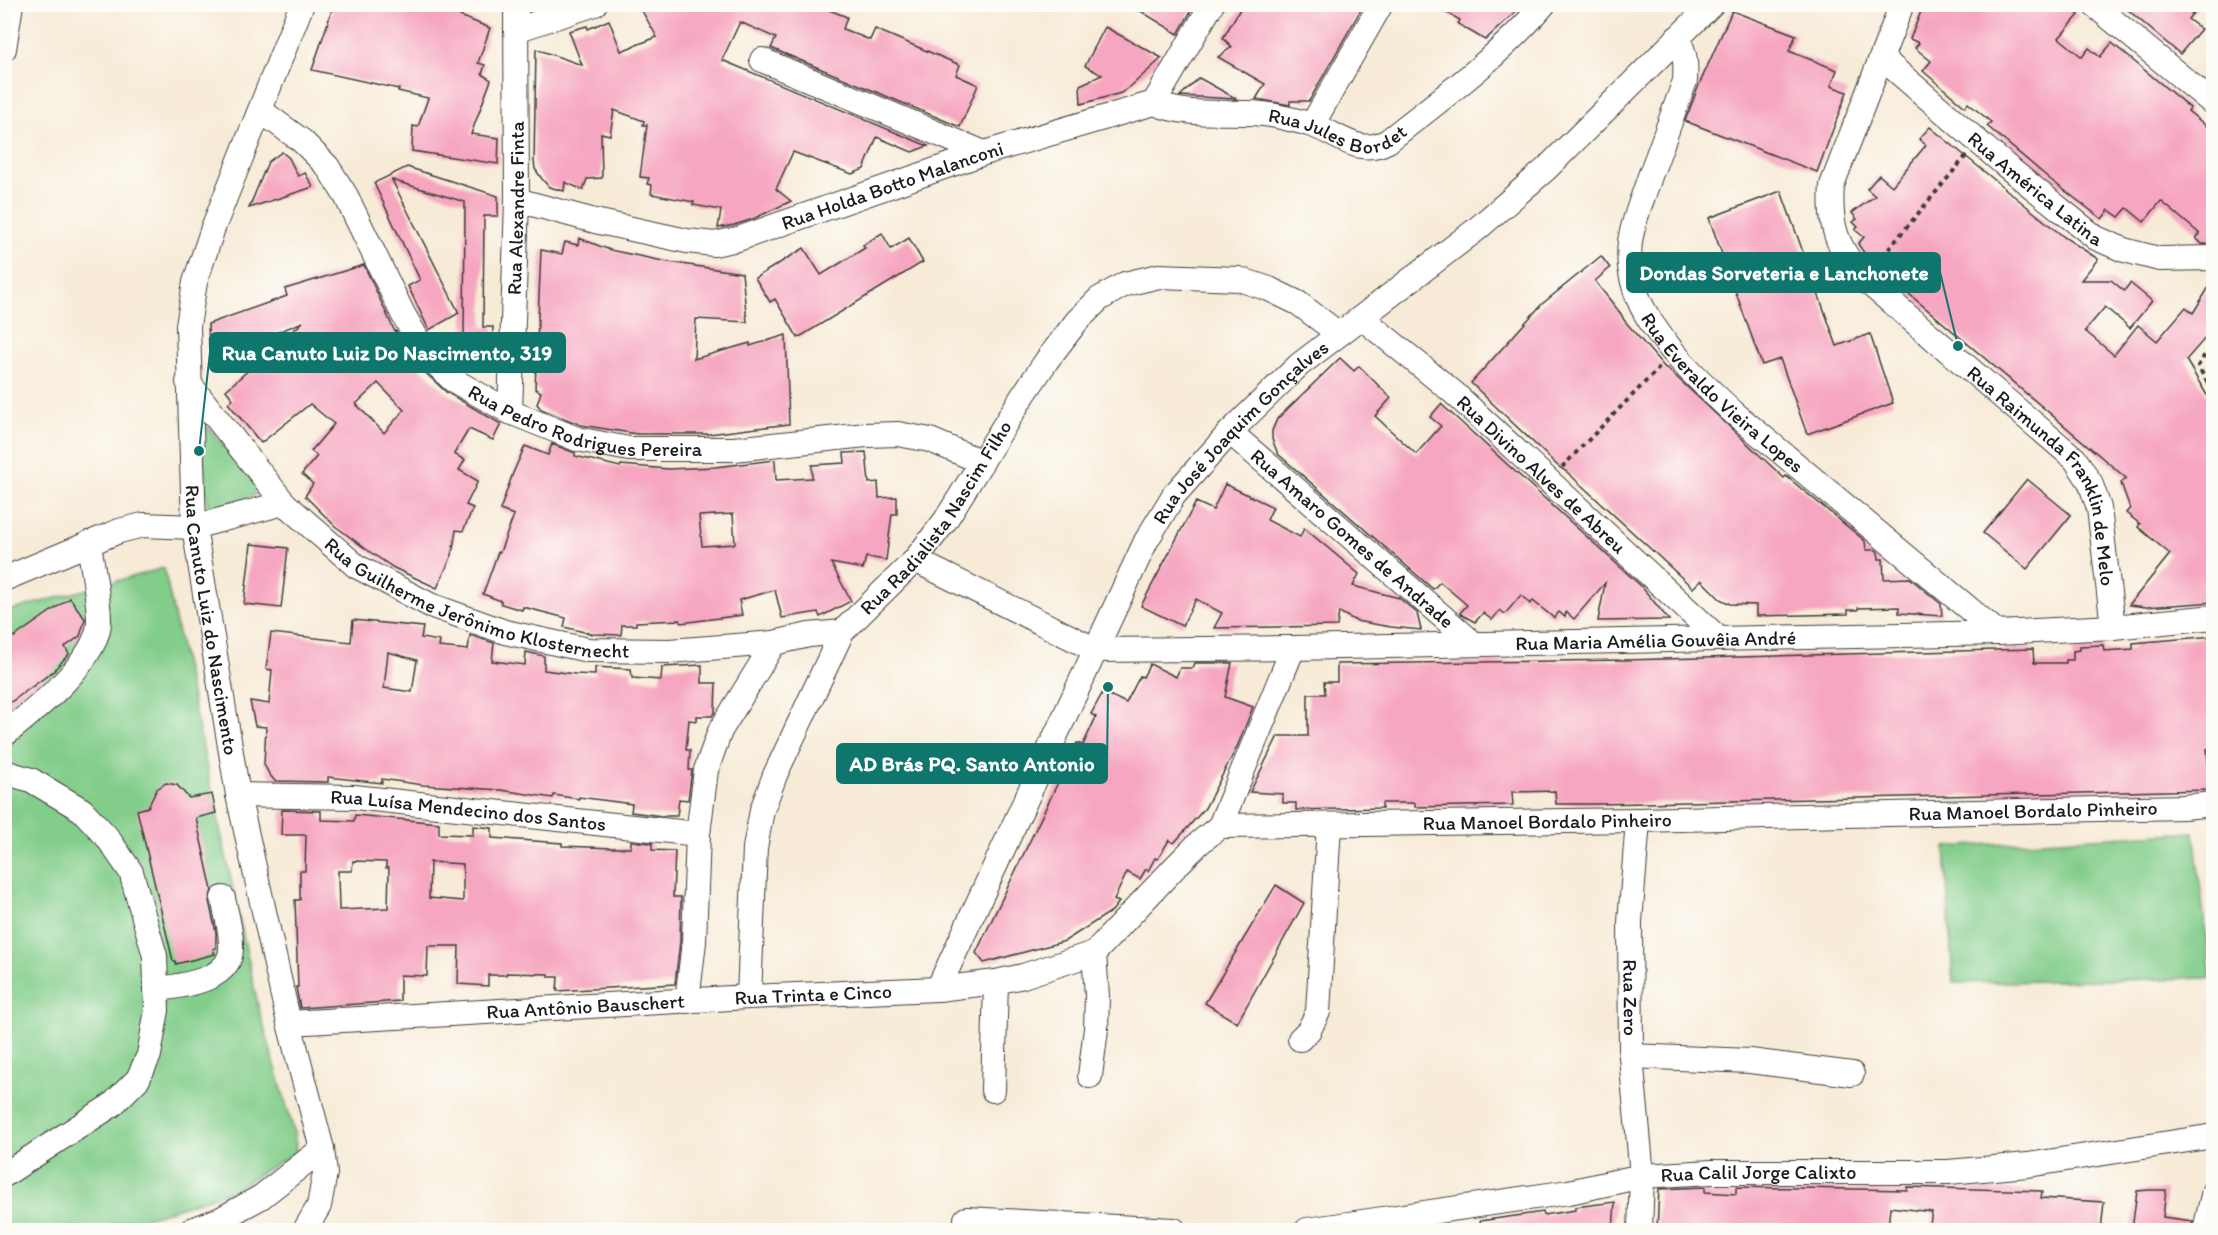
<svg xmlns="http://www.w3.org/2000/svg" width="2218" height="1235" font-family="Itim,sans-serif">
<style>
.green{fill:#82cd8a;stroke:#4f7453;stroke-width:1.5}
.building{fill:#f6a6c0;fill-rule:evenodd}
.lines{fill:none;stroke-linecap:round;stroke-linejoin:round}
.minor-casing{stroke:#3d3b38;stroke-width:26}
.path{stroke:#3d3b38;stroke-width:4;stroke-dasharray:4.5 4.5;stroke-linecap:butt}
.minor{stroke:#fff;stroke-width:24}
.labels{text-anchor:middle;stroke-width:4.5;stroke-linejoin:round;paint-order:stroke}
.street-label{font-size:20px;fill:#1c1c1c;stroke:#fdfcf7}
.leader{fill:none;stroke:#0f766e;stroke-width:2}
.callout-dot{fill:#0f766e;stroke:#fdfcf7;stroke-width:2}
.callout{fill:#0f766e;stroke:#0f766e;stroke-width:2}
.callout-label{font-size:21px;text-anchor:middle;font-weight:bold;fill:#fff}
</style>
<rect width="100%" height="100%" fill="#fdfcf7"/>
<filter id="ink" filterUnits="userSpaceOnUse"><feTurbulence type="fractalNoise" baseFrequency=".0167" numOctaves="2"/><feDisplacementMap in="SourceGraphic" scale="12" xChannelSelector="R" yChannelSelector="G"/><feConvolveMatrix kernelMatrix="1 2 1 2 8 2 1 2 1" color-interpolation-filters="sRGB"/></filter>
<filter id="wash" filterUnits="userSpaceOnUse"><feTurbulence type="fractalNoise" baseFrequency=".008" numOctaves="4" result="noise"/><feDisplacementMap in="SourceGraphic" scale="24" xChannelSelector="R" yChannelSelector="G"/><feGaussianBlur stdDeviation="1.35" result="paint"/><feColorMatrix in="noise" values="0 0 0 0 0 0 0 0 0 0 0 0 0 0 0 0 0 1.4 0 .05"/><feComposite in="paint" operator="in"/></filter>
<g filter="url(#wash)">
<rect width="100%" height="100%" fill="#f7ebd8"/>
<!-- green -->
<g class="green">
<path d="M198,415l65,77 -55,19z"/>
<path d="M164,568l95,442 36,125 1,17 -63,38 -116,38 -20,2h-92v-618z"/>
<path d="M2194,832l17,146 -258,5 -8,-136z"/>
</g>
<g id="blocks">
<!-- building -->
<g class="building">
<path d="M334,4h129l-3,12 30,12 -12,35 7,2 -3,9 9,6 -20,54 28,4 -1,26 -86,-13 1,-25 5,1 10,-29 -30,-7 1,-2 -87,-19z"/>
<path d="M638,4h176l33,13 -4,12 27,11 5,-11 85,36 -4,10 22,10 -18,42 -189,-79 5,-10 -36,-16 -18,38 206,86 -16,6 -35,-15 -13,32 -12,5 -59,-22 -17,37 15,12 -38,18 -19,6 -16,3 3,-18 -28,-5 1,-3 -43,-8 1,-9 -5,-1 2,-6 -9,-1 7,-52h-4l1,-4 -30,-11 -4,25 -9,-2 1,45 -15,1 -4,11 -18,-8 -1,9 -15,-4 -7,-8 -7,-10 -1,-8 2,-112 46,16 -13,-34 18,-5 1,3 21,-9 12,31 36,-14z"/>
<path d="M1129,4h66l-17,30z"/>
<path d="M1243,4h121l-55,97h-19v4l-34,-6 9,-15 -47,-27 14,-10 -9,-9z"/>
<path d="M1431,4h93l-39,36 -27,-16 2,-4z"/>
<path d="M1924,4h142l13,11 -20,23 23,19 7,-9 11,9 12,-14 78,65 -2,3 26,21v112h-12l-6,-6 4,-4 -39,-33 -17,21 -17,-14 -8,9 -10,-7 -7,9 -51,-39 -64,-54 4,-4 -23,-19 -3,4 -42,-36 8,-10 -16,-13 4,-5 -9,-4z"/>
<path d="M2121,4h79l-12,15 13,10 -21,25z"/>
<path d="M1732,11l64,24 -7,16 48,19 -6,16 16,6 -30,80 -132,-51 14,-36z"/>
<path d="M1105,27l57,31 -31,28 -10,7 -40,11 -1,-19 22,-10 -17,-9z"/>
<path d="M1199,78l38,21 -57,-3z"/>
<path d="M1930,127l134,110 34,22 -17,21h30l13,11 6,-8 22,18 -22,27 -25,-21 -20,24 29,24 24,-30 19,16 29,-34 7,6 21,-34v49l-28,32 28,47v195l-68,5 -17,-2 41,-51 -32,-27 2,-3 -14,-11 4,-5 -9,-25 5,-5 -257,-218 -11,-16 6,-7 -9,-7 3,-3 -5,-5 4,-3 -5,-6 23,-17 -8,-7 12,-14 13,11 34,-41 -7,-6z"/>
<path d="M282,152l7,6 9,18 7,-3 8,14 -64,21 19,-46z"/>
<path d="M407,167l91,29v20h-14l-1,111h10l-1,43h-16l-19,-14 13,-17h-6l1,-137 -73,-22 67,133 -30,17 -21,-44 12,-6 -46,-97z"/>
<path d="M1781,191l56,155 33,-12 23,69 -86,31 -27,-75 -18,6 -53,-147z"/>
<path d="M882,233l9,16 18,-11 14,24 -125,76 -23,-39 -5,3 -15,-24 49,-30 17,27 44,-27 -2,-3z"/>
<path d="M579,238l31,12 58,12 74,11 5,49 -51,-3 -2,40 56,-16v3l36,-11 3,89 -80,10h-72l-56,-9 -40,-16 -4,-5 4,-12 -6,-3 6,-139 21,4 3,-12 13,3z"/>
<path d="M1601,256l9,12 -15,13 26,33 3,6 42,49 1,-1 117,110 2,-2 79,65 1,9h10l2,2 1,7h4l1,20 26,-1 31,26 1,12 -43,-3v-6l-41,1v2h-10v4l-92,2v-11l-26,-1 -10,-5 -19,-19 -8,8 -126,-116 -8,-5 -88,-84 71,-79z"/>
<path d="M364,265l31,67 1,-1 19,32 31,29 55,32 -8,16 -24,-11 -15,25 11,6 -6,10 19,11 -12,24 7,3 -10,23 -7,-1 -4,25 -15,33 -43,-20 -24,-16 -35,-26 -30,-30 8,-12 -11,-10 15,-18 -6,-5 23,-27 -24,-20 -49,39 -33,-40 5,-4 -7,-9 77,-68 -73,29 -1,-3 -16,7 -4,-9 -1,-22 79,-28 -2,-7zM378,383l26,27 -20,23 -28,-29z"/>
<path d="M1340,358l14,13 5,-5 32,32 -16,18 41,38 25,-28 -11,-9 11,-13 200,182 28,34 -71,1 7,-38 -31,36 -8,-7 -1,5 -6,-5 -5,6 -21,-17 -3,3 -9,-9 -16,19 -5,-4 -8,10 -9,-7 -8,9 -13,-7 -2,-2 7,-8 -27,-23 -7,7 -155,-135 -6,-15v-8l5,-12z"/>
<path d="M552,444l23,9v3l45,11 1,-2 47,4 47,-2 60,-7 1,20 36,-2v-13l33,-2 -1,-10 22,-1 3,31 9,-1 1,16 18,-1v17h-5l-6,46 -20,-3 -3,12 -32,-6 20,38 -31,16 -2,-5 -36,6 -7,-28 -36,10 3,15 -61,8 -1,-3 -44,2v3h-14l-1,10 -29,-1 -28,-7 2,-9 -43,-11 -1,3 -21,-6v-3l-18,-7 15,-42h2l14,-37 -14,-5 13,-37 12,-27 23,9zM733,514l2,30 -33,2 -3,-30z"/>
<path d="M2027,479l44,36 -44,54 -44,-36z"/>
<path d="M1225,484l48,23 -6,13 33,17 4,-9 55,46 -6,12 46,12 18,15 4,17 -30,-3 -35,-6 -17,-9 -2,14 -123,2 8,-15 -26,-14 -14,27 -41,-20 55,-104 17,8z"/>
<path d="M251,544l37,4 -7,60 -37,-4z"/>
<path d="M70,598l15,21 -5,17 -15,11 4,7 -14,15v1l-51,37v-84l10,14z"/>
<path d="M353,620l70,7 -2,11 19,3 -1,6 29,3 2,-15 24,8 -2,18 33,4 1,-13 18,4v14l31,4 20,1v-8l17,1 19,1 1,9 29,2 1,-13 40,-2v18h14l-1,29 -3,4h-15v5l-8,-1 -3,30h4l-1,20h3l-4,30 -9,-1 -2,17h-15l-31,-4 1,-8 -53,-7v2l-25,-4 -1,3 -52,-8 -78,-5 -41,-6v4l-54,-6v5l-53,-1 -6,-7 -5,-10 2,-37 -11,-1 -5,-25 19,3 3,-34 -6,-1 5,-36 80,9zM388,652l29,8 -5,32 -28,-4z"/>
<path d="M2214,636v112l-7,1 3,41 -611,14h-43l-1,-13 -43,1 1,13 -98,2v-4h-33v5l-86,2v-7h-13v-9l-33,-2 28,-56h30v-42h17l-1,-12h13v-18l288,-4 408,-11 1,14h32v-3h7v-9l7,-1v-4l23,-1 1,6 29,-2v-6z"/>
<path d="M1195,663h37l-7,34 28,10 -16,40 -32,61 -31,35 -5,-3 -11,19 -3,-1 -7,13 -2,-2 -6,10 -13,-7 -13,28 5,2 -7,9 -47,30 -81,22 -8,-10 101,-210 6,2 13,-28 -5,-3 12,-22 23,11 14,-27 3,1 7,-13 26,13 4,-9h13z"/>
<path d="M166,783l11,2 12,13 23,-4 4,19 -20,5 16,72 -3,11 7,31v16l-3,1 2,5 -39,10 -1,-3h-2l-36,-151 11,-3 9,-18z"/>
<path d="M282,810l39,1v9l33,1 1,-6 84,8v11l34,1v-9l19,2v10l70,5v3l52,2h17v-7l21,2v7l23,1 -2,46h8l-1,44 -5,43 -118,7 1,-14h-10v-3l-42,-1v2h-18v11l-30,-2 1,-38h-31l-1,30 -27,-1v26l-100,7 -4,-21h2l-3,-87h5v-29h5l1,-36h-25zM353,861l33,1v6h3l-1,40 -49,2 -1,-39h14zM430,862l33,2v37l-34,-3z"/>
<path d="M1276,885l28,18 -67,120 -32,-20z"/>
<path d="M1705,1187v5l31,2v-7l171,3v-3l135,4 -1,7 63,4 -3,28h-172l3,-18 -42,-5 -2,23h-98l-40,-3v3h-93l2,-41z"/>
<path d="M2149,1190h17l-3,27 30,4 -2,9h-59l5,-39z"/>
<path d="M1615,1202l-2,28h-132l-1,-9 63,-9 1,3 31,-5v-3z"/>
</g>
</g>
</g>
<g filter="url(#ink)">
<use href="#blocks" fill-opacity="0" stroke="#3d3b38" stroke-width="1.5"/>
<g class="lines">
<!-- minor casing -->
<g class="minor-casing">
<g id="minor">
<path id="s1" d="M302,4l-89,224 -18,54 -7,44 6,201 44,268 51,228 33,126 3,24 -6,33 -14,24"/>
<path id="s2" d="M1902,4l-70,181c-3,41 4,61 31,93l212,181 15,23 9,26 14,119"/>
<path d="M2093,4l121,100"/>
<path d="M516,30l79,-26"/>
<path id="s3" d="M1677,38c9,15 9,26 8,43 -12,32 -23,64 -35,95 -7,22 -17,44 -20,66 -3,24 4,52 16,72 22,38 56,69 88,99l264,220"/>
<path d="M4,49l7,-45"/>
<path id="s4" d="M1883,59l122,106 91,73 28,12 35,9 55,-1"/>
<path d="M762,60l222,93"/>
<path id="s5" d="M1154,103c43,18 86,3 131,15 9,2 18,4 27,7 27,9 46,32 76,16 54,-43 111,-84 156,-137"/>
<path id="s6" d="M261,111l41,30 25,25 19,30 57,118 22,39 28,27 57,32 67,27 52,10h105l132,-14 32,-1 32,6 52,22"/>
<path d="M1312,125l69,-121"/>
<path id="s7" d="M517,200l78,21 92,20 27,3 24,-5 246,-86 170,-50 58,-99"/>
<path id="s8" d="M1362,318l92,75 264,245"/>
<path id="s9" d="M188,382l96,121 72,63 74,39 75,27 83,18 81,1 105,-8 35,-8 33,-3"/>
<path id="s10" d="M510,412l7,-212 -1,-196"/>
<path id="s11" d="M1230,432l244,212"/>
<path id="s12" d="M915,560l181,90 197,-2 705,-15 115,-6 101,-10"/>
<path d="M4,579l115,-48 24,-6 51,2 90,-24"/>
<path d="M4,735c30,-24 95,-75 95,-114 0,-23 -7,-55 -10,-78"/>
<path d="M4,772l27,8 51,30 25,27 24,35 24,84 2,54 -8,45 -11,24 -26,26 -108,70"/>
<path id="s13" d="M238,795l116,2 344,37"/>
<path id="s14" d="M1638,820l-8,102 1,134 11,120 -2,54"/>
<path d="M1220,826l73,-178"/>
<path id="s15" d="M938,989l208,-448 28,-46 56,-63 69,-67 178,-136 69,-60 166,-165"/>
<path d="M156,990c24,-5 75,-8 75,-42 1,-16 -5,-34 -8,-50"/>
<path id="s16" d="M749,997l6,-149 7,-38 13,-35 67,-143 73,-72 30,-39 77,-124 25,-37 30,-39 22,-22 26,-15 34,-8 80,3 30,10 29,14 41,31"/>
<path d="M687,1001l7,-59 4,-108 8,-64 14,-39 54,-88"/>
<path id="s17" d="M289,1023l460,-26 189,-8 58,-7 27,-6 71,-23 83,-88 21,-21 22,-18 418,-6 545,-13 31,-3"/>
<path d="M1300,1039l9,-9 9,-18 11,-187"/>
<path d="M1631,1056l119,5 102,13"/>
<path d="M1090,1076l6,-47 1,-33 -3,-43"/>
<path d="M993,1090l3,-108"/>
<path d="M966,1219l208,11"/>
<path d="M192,1230l29,-11 40,-22 61,-48"/>
<path id="s18" d="M1307,1230l262,-38 73,-16 70,-4h236l80,-7 186,-29"/>
<path d="M2205,1230l9,-39"/>
</g>
</g>
<!-- path -->
<g class="path">
<path d="M1877,263l89,-107"/>
<path d="M2214,340l-16,26 16,28"/>
<path d="M1562,467l97,-99"/>
</g>
<!-- minor -->
<use href="#minor" class="minor"/>
</g>
</g>
<g class="labels">
<!-- street labels -->
<g class="street-label">
<text dy="7" stroke="none"><textPath href="#s5" startOffset="189">Rua Jules Bordet</textPath></text>
<text dy="7" stroke="none"><textPath href="#s7" startOffset="390">Rua Holda Botto Malanconi</textPath></text>
<text dy="7" stroke="none"><textPath href="#s4" startOffset="200">Rua América Latina</textPath></text>
<text dy="7" stroke="none"><textPath href="#s10" startOffset="204">Rua Alexandre Finta</textPath></text>
<text dy="7" stroke="none"><textPath href="#s3" startOffset="400">Rua Everaldo Vieira Lopes</textPath></text>
<text dy="7" stroke="none"><textPath href="#s6" startOffset="478">Rua Pedro Rodrigues Pereira</textPath></text>
<text dy="7" stroke="none"><textPath href="#s15" startOffset="639">Rua José Joaquim Gonçalves</textPath></text>
<text dy="7" stroke="none"><textPath href="#s8" startOffset="238">Rua Divino Alves de Abreu</textPath></text>
<text dy="7" stroke="none"><textPath href="#s2" startOffset="572">Rua Raimunda Franklin de Melo</textPath></text>
<text dy="7" stroke="none"><textPath href="#s16" startOffset="532">Rua Radialista Nascim Filho</textPath></text>
<text dy="7" stroke="none"><textPath href="#s11" startOffset="162">Rua Amaro Gomes de Andrade</textPath></text>
<text dy="7" stroke="none"><textPath href="#s9" startOffset="376">Rua Guilherme Jerônimo Klosternecht</textPath></text>
<text dy="7" stroke="none"><textPath href="#s1" startOffset="638">Rua Canuto Luiz do Nascimento</textPath></text>
<text dy="7" stroke="none"><textPath href="#s12" startOffset="762">Rua Maria Amélia Gouvêia André</textPath></text>
<text dy="7" stroke="none"><textPath href="#s13" startOffset="231">Rua Luísa Mendecino dos Santos</textPath></text>
<text dy="7" stroke="none"><textPath href="#s17" startOffset="1803">Rua Manoel Bordalo Pinheiro</textPath></text>
<text dy="7" stroke="none"><textPath href="#s17" startOffset="1317">Rua Manoel Bordalo Pinheiro</textPath></text>
<text dy="7" stroke="none"><textPath href="#s17" startOffset="525">Rua Trinta e Cinco</textPath></text>
<text dy="7" stroke="none"><textPath href="#s14" startOffset="178">Rua Zero</textPath></text>
<text dy="7" stroke="none"><textPath href="#s17" startOffset="297">Rua Antônio Bauschert</textPath></text>
<text dy="7" stroke="none"><textPath href="#s18" startOffset="456">Rua Calil Jorge Calixto</textPath></text>
</g>
</g>
<!-- callouts -->
<path class="leader" d="M1958 346L1940 272M199 451L210 352M1108 687L1107 764"/>
<g class="callout-dot">
<circle cx="1958" cy="346" r="6"/>
<circle cx="199" cy="451" r="6"/>
<circle cx="1108" cy="687" r="6"/>
</g>
<g class="callout">
<rect x="1627" y="253" width="313" height="39" rx="6"/>
<rect x="210" y="333" width="355" height="39" rx="6"/>
<rect x="837" y="744" width="270" height="39" rx="6"/>
</g>
<g class="callout-label">
<text x="1784" y="280">Dondas Sorveteria e Lanchonete</text>
<text x="387" y="360">Rua Canuto Luiz Do Nascimento, 319</text>
<text x="972" y="771">AD Brás PQ. Santo Antonio</text>
</g>
<!-- margin -->
<rect width="2218" height="1235" fill="none" stroke="#fdfcf7" stroke-width="24"/>
</svg>
